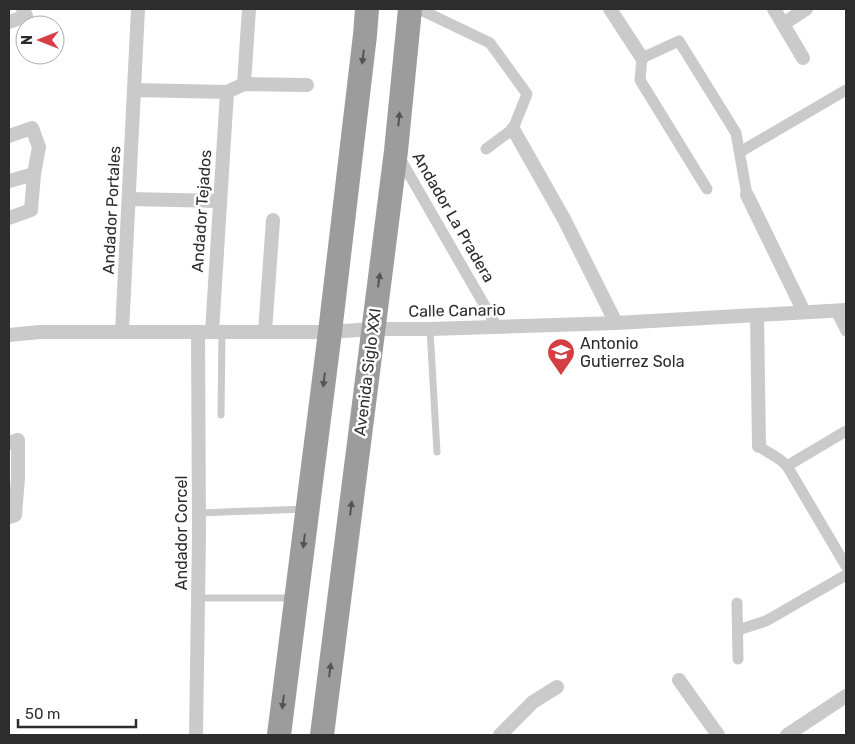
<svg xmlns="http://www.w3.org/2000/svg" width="855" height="744" font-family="Rubik,sans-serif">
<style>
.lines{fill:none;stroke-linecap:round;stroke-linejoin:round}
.service{stroke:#cacaca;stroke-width:7}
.pedestrian{stroke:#cacaca;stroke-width:11}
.minor{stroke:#cacaca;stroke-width:14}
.trunk{stroke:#9c9c9c;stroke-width:24}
.oneway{fill:#545454}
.labels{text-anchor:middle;stroke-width:5;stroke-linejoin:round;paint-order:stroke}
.street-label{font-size:16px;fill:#2d2d2d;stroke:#fff}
.poi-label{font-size:16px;fill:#2d2d2d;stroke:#fff;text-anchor:start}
</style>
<rect width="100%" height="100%" fill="#fff"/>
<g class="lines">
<!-- service -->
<g class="service">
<path d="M430,329l7,123"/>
<path d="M221,415l1,-83"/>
<path d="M199,513l106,-4"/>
<path d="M198,598h95"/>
</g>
<!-- pedestrian -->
<g class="pedestrian">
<path d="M419,9l71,34 37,51 -14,35 -27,20"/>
<path d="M740,152l106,-62"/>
<path d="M398,155l99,172"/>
<path d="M707,189l-67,-109 2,-22 37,-17 57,92 11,62"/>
<path d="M836,311l10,20"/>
<path d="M759,446c10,8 20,11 28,20l59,100"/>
<path d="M787,466l59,-35"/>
<path d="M737,603l1,56"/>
<path d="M738,630l28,-9 80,-46"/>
</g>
<!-- minor -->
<g class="minor">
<path d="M610,9l32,49"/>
<path d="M774,9l29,49"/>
<path d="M9,22l17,-6 -3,-7"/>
<path d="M783,24l23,-15"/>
<path d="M244,84l5,-75"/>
<path d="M134,90l93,2 17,-8 63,1"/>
<path d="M513,129l51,90 52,104"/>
<path d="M9,136l23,-8 7,19 -5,27 -3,36 -22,8"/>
<path d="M9,181l25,-7"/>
<path d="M747,195l57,117"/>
<path d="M129,199l90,2"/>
<path d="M757,315l2,131"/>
<path d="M265,331l8,-111"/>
<path d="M122,332l16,-323"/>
<path d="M212,332l15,-240"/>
<path d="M9,335l31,-3h290l42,-3h58l186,-6 230,-13"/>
<path d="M9,443l9,-3v38l-3,37 -6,2"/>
<path d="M679,680l39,55"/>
<path d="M196,735l3,-202 -1,-201"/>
<path d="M500,735l33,-33 24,-15"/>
<path d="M787,735l59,-39"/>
</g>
<!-- trunk -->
<g class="trunk">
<path d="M279,735l51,-403 35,-297 2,-26"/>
<path d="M322,735l74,-584 14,-142"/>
</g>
</g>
<!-- one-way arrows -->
<defs><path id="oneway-solid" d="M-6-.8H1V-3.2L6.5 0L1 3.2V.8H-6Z" transform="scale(1.25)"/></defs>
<g class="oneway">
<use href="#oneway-solid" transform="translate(363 57) rotate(97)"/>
<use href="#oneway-solid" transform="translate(399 119) rotate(-84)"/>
<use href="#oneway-solid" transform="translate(379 280) rotate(-82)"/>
<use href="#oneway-solid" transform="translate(324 380) rotate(97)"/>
<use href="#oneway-solid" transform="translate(351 508) rotate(-83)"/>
<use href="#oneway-solid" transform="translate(304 541) rotate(97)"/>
<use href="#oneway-solid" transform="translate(330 670) rotate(-83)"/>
<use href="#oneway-solid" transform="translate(283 702) rotate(97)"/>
</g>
<!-- icons -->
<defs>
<g id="school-pin" transform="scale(1.4375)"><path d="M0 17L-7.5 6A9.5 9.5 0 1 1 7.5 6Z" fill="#d53f44" stroke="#fff"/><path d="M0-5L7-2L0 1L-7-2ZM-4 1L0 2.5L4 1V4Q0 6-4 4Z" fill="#fff"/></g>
</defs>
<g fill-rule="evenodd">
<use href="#school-pin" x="561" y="352"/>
</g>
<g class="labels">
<!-- street labels -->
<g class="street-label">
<text transform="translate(111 210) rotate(-87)" y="6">Andador Portales</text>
<text transform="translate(201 211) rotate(-86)" y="6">Andador Tejados</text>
<text transform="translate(454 217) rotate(60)" y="6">Andador La Pradera</text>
<text transform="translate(457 310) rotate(-1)" y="6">Calle Canario</text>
<text transform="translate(367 372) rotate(-83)" y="6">Avenida Siglo XXI</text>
<text transform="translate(181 533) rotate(-90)" y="6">Andador Corcel</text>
</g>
<!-- poi labels -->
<g class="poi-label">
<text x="580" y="349">Antonio<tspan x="580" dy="18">Gutierrez Sola</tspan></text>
</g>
</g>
<!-- border -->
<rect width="855" height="744" fill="none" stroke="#2d2d2d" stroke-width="20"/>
<!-- north arrow -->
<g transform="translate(40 40) rotate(270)"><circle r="24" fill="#ffffff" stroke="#ababab"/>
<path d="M0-4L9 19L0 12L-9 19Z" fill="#d53f44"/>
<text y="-8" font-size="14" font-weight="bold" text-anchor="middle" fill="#2d2d2d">N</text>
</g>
<!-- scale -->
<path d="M18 719v8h118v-8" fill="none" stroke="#2d2d2d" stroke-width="2.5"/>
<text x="25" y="719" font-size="15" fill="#2d2d2d" stroke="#ffffff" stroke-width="4" paint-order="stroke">50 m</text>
</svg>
